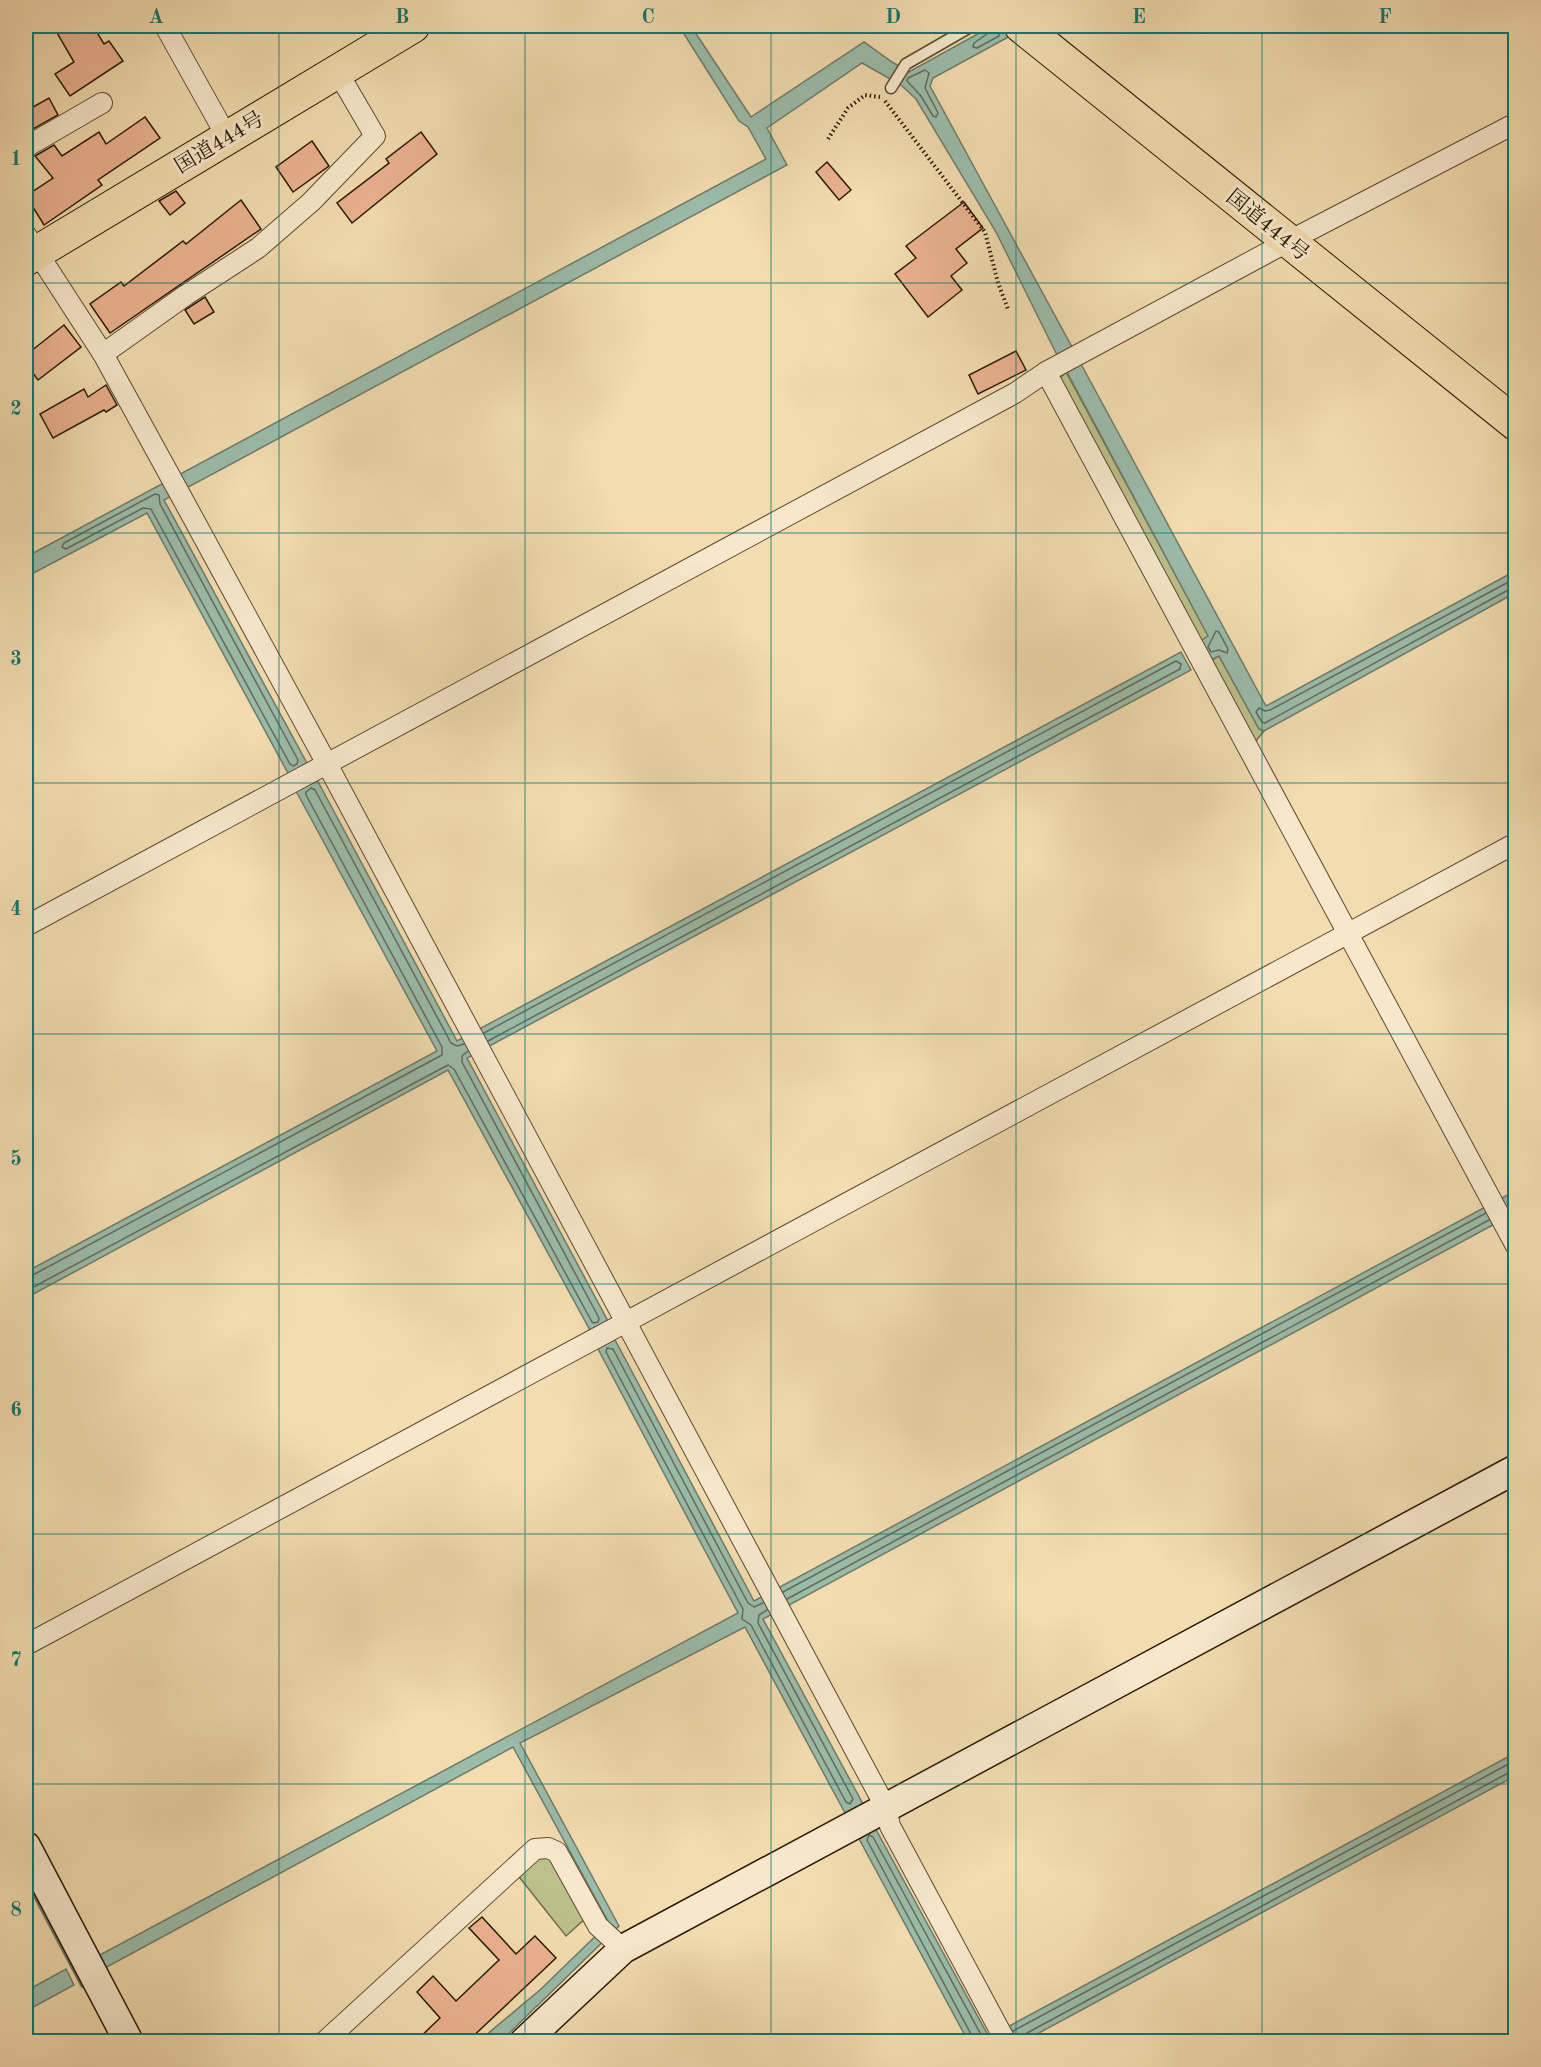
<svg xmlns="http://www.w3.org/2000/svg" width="1541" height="2067" font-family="'Old Standard TT','Noto Serif JP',serif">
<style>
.green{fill:#bcc08b;stroke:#746d48;stroke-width:1.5}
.water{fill:#9bbcab;stroke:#6e7b69;stroke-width:1.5}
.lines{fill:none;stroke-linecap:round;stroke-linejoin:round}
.shore{stroke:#636b58;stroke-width:1.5}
.stream{stroke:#6e7b69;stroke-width:6}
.building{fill:#ebb291;stroke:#2b1a05;stroke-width:1.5}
.lane-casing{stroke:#5d4a30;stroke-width:13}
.street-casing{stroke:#5d4a30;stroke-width:22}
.secondary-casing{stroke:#2b1a05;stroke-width:31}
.highway-casing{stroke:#2b1a05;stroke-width:35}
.path{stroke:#2b1a05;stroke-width:4;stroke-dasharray:1.5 3;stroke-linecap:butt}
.lane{stroke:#f7e8cc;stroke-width:10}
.street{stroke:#f7e8cc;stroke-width:20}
.secondary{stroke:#f7e8cc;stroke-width:28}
.highway{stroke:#f2dcb0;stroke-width:33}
.grid{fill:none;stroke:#0f766e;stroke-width:1.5;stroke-opacity:0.55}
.labels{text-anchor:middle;stroke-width:6;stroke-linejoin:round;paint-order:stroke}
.street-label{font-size:21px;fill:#2b1a05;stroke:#f7e8cc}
.neatline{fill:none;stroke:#0f766e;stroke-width:2}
.grid-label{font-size:20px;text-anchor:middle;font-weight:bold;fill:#0f766e}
</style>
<rect width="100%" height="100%" fill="#f2dcb0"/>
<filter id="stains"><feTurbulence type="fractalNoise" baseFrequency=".00333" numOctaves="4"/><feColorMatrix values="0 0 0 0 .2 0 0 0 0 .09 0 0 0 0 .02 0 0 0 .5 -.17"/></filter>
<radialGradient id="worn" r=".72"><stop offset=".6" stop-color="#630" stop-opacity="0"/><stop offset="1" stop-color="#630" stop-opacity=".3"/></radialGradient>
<!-- green -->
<g class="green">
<path d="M1066,372l143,265 -10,5 -140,-263z"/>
<path d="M1219,656l40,73 5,2 -9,11 -46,-81z"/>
<path d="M535,1854l17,1 35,62 -21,19 -50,-63z"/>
</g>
<!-- water -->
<g class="water">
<path d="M679,26h12l60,91 113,-75 28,20 17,10 83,-46h9l11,9 -79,43 -3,8 142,261 -15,8 -61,-123 -80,-133 -15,-14 -39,-22 -95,65 20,37 -623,335 144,265 -19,10 -142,-262 -121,64v-20l740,-398 -18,-32 -9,-6z"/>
<path d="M1081,364l185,342 249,-135v22l-251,138 -5,-2 -40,-73 -10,5 -10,-19 9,-6 -141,-264z"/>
<path d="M1181,652l10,18 -724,388 142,265 -18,9 -143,-262 -422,228v-26l411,-221 -141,-260 20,-13 141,263z"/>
<path d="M1515,1191v22l-752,406 100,185 -18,9 -100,-186 -225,116 99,183 -118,115h-22l62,-52 68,-66 -96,-176 -408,221 -7,-12 640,-343 -141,-266 17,-9 140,263z"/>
<path d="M1515,1753v23l-491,265h-56l-111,-206 17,-9 115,211z"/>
<path d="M66,1969l8,16 -48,26v-20z"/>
</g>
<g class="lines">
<!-- shore -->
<g class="shore">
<path d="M994,29l4,1 1,6 -22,12 -4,-1 1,-4z"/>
<path d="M925,70l4,3 -4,15 13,25 -2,4 -3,-1 -12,-20 -14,-15 1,-3z"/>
<path d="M155,494l4,1 1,9 138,256 -1,4 -4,2 -3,-2 -139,-255 -8,-1 -77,41 -4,-2 2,-4z"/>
<path d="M1516,578l-246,132 -5,1 -6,-3 -3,4 6,10 3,1 245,-134 6,-1"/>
<path d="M1216,631l3,1 9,17 -1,4 -8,-3 -8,2 -3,-5z"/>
<path d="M484,1033l692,-372 5,3 -1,5 -692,372"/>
<path d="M26,1277l5,-1 411,-221v-8l-136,-252v-3l5,-4 4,2 136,253 6,3 7,-2"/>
<path d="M26,1291l422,-226 6,4 138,253 2,1 4,-1 1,-4 -137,-256v-6l6,-5"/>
<path d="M783,1592l703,-379"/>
<path d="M787,1599l702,-379"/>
<path d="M763,1603l-9,4 -6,-4 -135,-254 -6,-1 -1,4 137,257 -1,10 9,6 95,177 4,2 3,-5 -95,-176 1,-8 8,-5"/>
<path d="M1013,2031l503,-271"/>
<path d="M973,2042l-1,-6 -105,-196 2,-5 4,2 112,205"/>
<path d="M1023,2042l4,-9 483,-261 6,-1"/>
</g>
<!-- stream -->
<path class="stream" d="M26,1877l57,108"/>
</g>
<!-- building -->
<g class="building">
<path d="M53,26h40l11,18 5,-3 14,20 -53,35 -15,-22 19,-12z"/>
<path d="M49,98l9,17 -32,18v-22z"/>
<path d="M145,117l15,21 -62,42 4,5 -58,40 -18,-29 27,-18 -18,-22 19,-11 8,11 37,-24 7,12z"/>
<path d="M421,132l16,22 -85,69 -15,-20 52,-40 -3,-4z"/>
<path d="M312,141l17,25 -36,26 -17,-25z"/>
<path d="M827,162l24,28 -12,10 -23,-28z"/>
<path d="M176,191l9,12 -15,12 -11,-14z"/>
<path d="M241,200l20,29 -151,104 -20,-29 31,-22 3,4 59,-45 3,3z"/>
<path d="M964,202l19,26 -27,21 11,14 -16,13 11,14 -34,27 -33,-43 21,-16 -10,-12z"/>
<path d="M205,297l9,15 -20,12 -9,-14z"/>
<path d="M64,325l17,22 -43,33 -12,-16v-9z"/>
<path d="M1016,351l10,19 -48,24 -9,-19z"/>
<path d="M106,385l11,20 -11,7 -2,-2 -51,28 -13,-24 44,-25 4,8z"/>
<path d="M482,1917l34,37 19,-18 21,22 -89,84h-52l25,-24 -23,-26 16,-16 23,25 43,-41 -30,-32z"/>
</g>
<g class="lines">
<!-- lane casing -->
<g class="lane-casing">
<path id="lane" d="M891,88l15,-24 66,-38"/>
</g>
<!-- street casing -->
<g class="street-casing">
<g id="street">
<path d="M165,26l62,111"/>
<path d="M1516,123l-227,118 -243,131 470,874"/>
<path d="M26,147l76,-44"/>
<path d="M26,235l77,119 78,142 146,268 559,1044 4,18 116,216"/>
<path d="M103,354l83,-59 72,-47 53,-46 64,-66 -38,-65"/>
<path d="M26,926l989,-533 31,-21"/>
<path d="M26,1645l1490,-802"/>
<path d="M324,2042l211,-193 13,-1 9,4 41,74 25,23"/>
</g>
</g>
<!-- secondary casing -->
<g class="secondary-casing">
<g id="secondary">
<path d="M26,1846l103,196"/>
<path d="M524,2042l99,-93 893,-480"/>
</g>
</g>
<!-- highway casing -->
<g class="highway-casing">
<g id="highway">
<path d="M1021,26l495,398"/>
<path d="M26,259l387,-233"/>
</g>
</g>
<!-- path -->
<g class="path">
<path d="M885,101l100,131 13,51 10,26"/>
<path d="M828,139l20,-31 17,-13 15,2"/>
</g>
<!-- lane -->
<use href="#lane" class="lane"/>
<!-- street -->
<use href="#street" class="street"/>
<!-- secondary -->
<use href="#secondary" class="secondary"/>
<!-- highway -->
<use href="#highway" class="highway"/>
</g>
<!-- grid -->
<path class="grid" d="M279,26v2016M525,26v2016M771,26v2016M1016,26v2016M1262,26v2016M26,283h1490M26,533h1490M26,783h1490M26,1034h1490M26,1284h1490M26,1534h1490M26,1784h1490"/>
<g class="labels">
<!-- street labels -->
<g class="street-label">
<text transform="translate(219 142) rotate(-31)" y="7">国道444号</text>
<text transform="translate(1268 225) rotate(39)" y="7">国道444号</text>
</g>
</g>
<!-- margin -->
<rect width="1541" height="2067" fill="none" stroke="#f2dcb0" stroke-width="66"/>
<rect x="33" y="33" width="1475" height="2001" class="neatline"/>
<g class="grid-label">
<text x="156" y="23">A</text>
<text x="402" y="23">B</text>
<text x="648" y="23">C</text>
<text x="893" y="23">D</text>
<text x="1139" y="23">E</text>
<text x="1385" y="23">F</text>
<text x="16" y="165">1</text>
<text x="16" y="415">2</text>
<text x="16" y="665">3</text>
<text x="16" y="915">4</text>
<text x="16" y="1165">5</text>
<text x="16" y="1416">6</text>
<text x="16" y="1666">7</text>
<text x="16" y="1916">8</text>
</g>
<rect width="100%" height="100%" filter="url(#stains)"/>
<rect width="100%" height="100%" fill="url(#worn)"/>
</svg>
